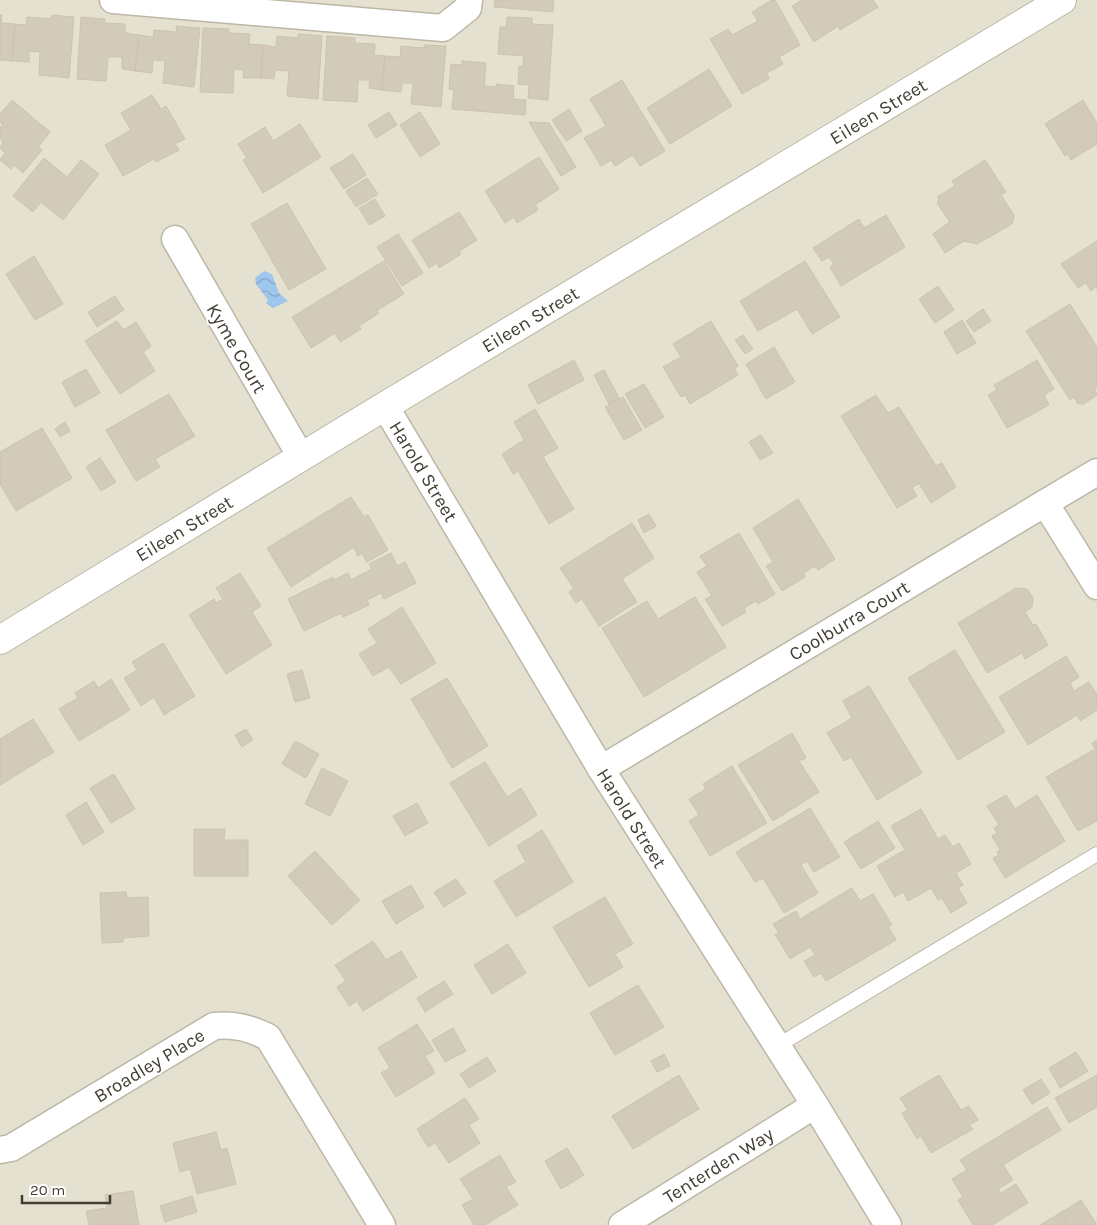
<svg xmlns="http://www.w3.org/2000/svg" width="1097" height="1225" font-family="Karla,sans-serif">
<style>
.residential{fill:#e5e1d1}
.water{fill:url(#water-waves)}
.building{fill:#d2cbb9;stroke:#cdc3ac}
.lines{fill:none;stroke-linecap:round;stroke-linejoin:round}
.service-casing{stroke:#bcb7a6;stroke-width:16}
.minor-casing{stroke:#bcb7a6;stroke-width:29}
.tertiary-casing{stroke:#bcb7a6;stroke-width:30}
.service{stroke:#fff;stroke-width:14}
.minor{stroke:#fff;stroke-width:26}
.tertiary{stroke:#fff;stroke-width:28}
.labels{text-anchor:middle;stroke-width:4;stroke-linejoin:round;paint-order:stroke}
.street-label{font-size:19px;fill:#433e33;stroke:#fff}
</style>
<defs>
<pattern id="water-waves" width="16" height="10" patternUnits="userSpaceOnUse" patternTransform="scale(1.25)"><rect width="16" height="10" fill="#9fc6ee"/><path d="M0 5q4-4 8 0t8 0" fill="none" stroke="#83a2c1"/></pattern>
</defs>
<rect width="100%" height="100%" fill="#f1eee3"/>
<!-- residential -->
<rect class="residential" x="0" y="0" width="1097" height="1225"/>
<!-- water -->
<path class="water" d="M264,271l8,3 7,19 9,8 -15,7 -7,-5 2,-3 -12,-16 -1,-6z"/>
<!-- building -->
<g class="building">
<path d="M495,0h59l-1,12 -59,-5z"/>
<path d="M772,0h3l25,45 -21,12 4,7 -16,9 2,6 -27,15 -32,-55 18,-10 4,6 26,-14 -6,-9z"/>
<path d="M802,0h71l5,7 -38,23 -2,-4 -24,16 -22,-36z"/>
<path d="M0,15h2l-1,8 14,1 -3,37 -12,-1z"/>
<path d="M52,15l22,2 -5,61 -30,-3 1,-23 -11,-1v11l-17,-1 3,-37 11,1 1,-8 24,2z"/>
<path d="M81,17l24,2v4l20,1v9l14,2 -4,36 -13,-2v-12h-14l-2,24 -29,-2z"/>
<path d="M507,17l25,1v6l21,1 -5,75 -20,-2 1,-13 -11,-1 1,-18h4l1,-10 -26,-2 2,-27h6z"/>
<path d="M176,26l24,2 -6,59 -31,-4 2,-22 -12,-1 -1,13 -17,-2 4,-36 14,2 1,-7 23,2z"/>
<path d="M203,28l26,1 -1,4 22,1 -1,10 14,1 -2,33h-18l1,-8 -10,-1 -1,24 -33,-1z"/>
<path d="M298,34l24,2 -4,63 -31,-3 2,-25 -14,-1 -1,9 -13,-1 2,-33 13,2 1,-11 21,2z"/>
<path d="M327,36l28,2v5l20,1 -1,11 11,1 -3,34 -13,-2 1,-8h-12l-1,22 -34,-2z"/>
<path d="M424,45l22,1 -5,61 -30,-3 2,-21h-11l-1,9 -19,-2 3,-34 15,1 1,-11 23,2z"/>
<path d="M462,61l24,2 -2,23 13,1 -1,-3 18,2 -1,13 13,1 -1,15 -73,-6 2,-19 -5,-1 2,-25 11,1z"/>
<path d="M709,69l23,37 -62,38 -23,-36z"/>
<path d="M622,80l43,71 -25,15 -7,-11 -18,11 -4,-6 -10,6 -17,-28 22,-12 -16,-27z"/>
<path d="M152,95l9,14 5,-3 19,33 -10,5 4,6 -23,12 -2,-3 -31,17 -18,-31 26,-15 -10,-17z"/>
<path d="M12,100l38,32 -12,15 4,3 -19,23 -9,-8 -3,4 -11,-9 5,-7 -5,-5 3,-6 -3,-3v-11l3,-4 -3,-2v-8z"/>
<path d="M1083,100l14,23v21l-26,16 -3,-6 -3,2 -20,-32z"/>
<path d="M569,109l13,22 -16,10 -14,-21z"/>
<path d="M389,112l8,13 -21,13 -8,-13z"/>
<path d="M420,112l20,32 -20,13 -20,-32z"/>
<path d="M529,122l20,1 27,44 -15,9z"/>
<path d="M300,124l21,33 -58,36 -20,-33 4,-2 -9,-14 27,-17 8,14z"/>
<path d="M353,154l13,21 -22,14 -14,-21z"/>
<path d="M539,157l20,32 -24,16 3,5 -21,13 -3,-6 -9,6 -20,-32z"/>
<path d="M44,158l23,19 14,-17 18,14 -36,46 -22,-18 -8,10 -20,-16z"/>
<path d="M985,160l21,32 -5,3 13,20 -2,9 -35,20 -13,-3 -19,12 -12,-19 17,-12 -13,-19 2,-4 -2,-2 18,-11 -3,-5z"/>
<path d="M367,178l11,16 -22,13 -10,-16z"/>
<path d="M375,199l10,17 -16,9 -10,-17z"/>
<path d="M287,203l39,66 -37,21 -38,-66z"/>
<path d="M459,212l18,28 -18,11 2,3 -22,14 -2,-5 -8,5 -17,-28z"/>
<path d="M886,215l19,32 -64,39 -11,-19 4,-3 -5,-7 -7,4 -9,-13 46,-29 5,9z"/>
<path d="M398,234l25,39 -21,13 -25,-39z"/>
<path d="M1097,241v48l-1,-2 -5,4 -5,-8 -8,5 -17,-24z"/>
<path d="M34,256l29,48 -28,16 -29,-46z"/>
<path d="M384,261l20,33 -28,17 3,2 -20,13 2,3 -21,13 -5,-9 -24,15 -19,-31z"/>
<path d="M805,261l35,56 -28,17 -15,-25 -39,22 -18,-30z"/>
<path d="M938,286l16,24 -19,13 -16,-24z"/>
<path d="M115,296l9,14 -27,17 -9,-15z"/>
<path d="M1070,304l27,43v41h-3l3,7 -15,10 -1,-3 -3,2 -4,-7 -4,3 -44,-69z"/>
<path d="M983,309l8,12 -17,11 -8,-11z"/>
<path d="M962,320l14,23 -19,11 -13,-22z"/>
<path d="M117,321l6,9 13,-8 15,24 -8,6 12,19 -35,23 -35,-53z"/>
<path d="M711,321l27,45 -4,3 4,6 -48,29 -5,-9 -4,2 -18,-30 18,-10 -8,-13z"/>
<path d="M743,335l10,14 -8,5 -10,-14z"/>
<path d="M774,347l21,35 -29,17 -20,-35z"/>
<path d="M574,360l10,20 -46,24 -10,-19z"/>
<path d="M1037,360l17,29 -10,6 5,10 -42,23 -19,-33 9,-5 -3,-5z"/>
<path d="M86,369l14,24 -25,14 -13,-25z"/>
<path d="M604,370l15,28 -10,6 -15,-29z"/>
<path d="M644,384l20,33 -19,11 -20,-34z"/>
<path d="M169,394l26,42 -40,23 5,8 -24,14 -30,-51z"/>
<path d="M876,395l12,18 11,-6 37,59 6,-3 14,24 -25,16 -12,-20 -7,5 5,8 -20,12 -56,-92z"/>
<path d="M623,397l19,33 -18,10 -19,-33z"/>
<path d="M535,409l23,39 -15,9 31,52 -25,15 -31,-53 -5,3 -11,-20 22,-14 -10,-18z"/>
<path d="M65,422l5,9 -10,6 -5,-8z"/>
<path d="M42,428l30,50 -56,33 -16,-27v-32z"/>
<path d="M761,435l12,18 -13,7 -11,-18z"/>
<path d="M100,458l16,24 -15,9 -15,-24z"/>
<path d="M351,497l13,20 4,-2 20,35 -21,12 -5,-9 -4,3 -4,-9 -63,40 -24,-39z"/>
<path d="M798,499l37,60 -17,11 -3,-4 -11,7 1,4 -23,14 -16,-25 7,-4 -20,-34z"/>
<path d="M649,514l7,12 -12,7 -6,-13z"/>
<path d="M632,523l22,35 -32,21 15,23 -38,24 -17,-27 -6,4 -7,-11 5,-3 -14,-21z"/>
<path d="M739,533l36,61 -17,10 -2,-3 -12,7 2,4 -24,14 -17,-27 7,-3 -15,-24 10,-6 -7,-10z"/>
<path d="M391,553l6,13 8,-4 11,21 -32,16 -3,-6 -14,7 2,5 -26,12 -2,-4 -37,18 -16,-32 45,-22 1,3 14,-7 3,7 21,-11 -3,-5z"/>
<path d="M240,573l21,33 -9,6 20,33 -46,29 -37,-59 25,-16 2,4 7,-4 -7,-11z"/>
<path d="M1016,588l11,1 6,9 -1,9 -7,5 8,13 3,-1 12,21 -23,14 -3,-6 -35,20 -29,-50z"/>
<path d="M695,597l31,50 -82,50 -42,-69 45,-27 11,18z"/>
<path d="M402,607l34,56 -35,21 -12,-17 -16,9 -14,-22 18,-11 -9,-14z"/>
<path d="M163,643l32,53 -31,19 -10,-18 -13,9 -17,-28 13,-8 -5,-8z"/>
<path d="M955,650l50,82 -47,28 -50,-82z"/>
<path d="M1066,656l13,21 -9,6 4,8 15,-9 8,13v15l-17,11 -3,-6 -49,30 -29,-48z"/>
<path d="M302,670l8,28 -15,4 -8,-28z"/>
<path d="M447,678l41,68 -36,22 -41,-69z"/>
<path d="M111,679l19,31 -51,31 -20,-32 19,-11 -3,-5 19,-12 4,7z"/>
<path d="M869,686l53,87 -45,27 -26,-43 -7,4 -17,-28 25,-15 -9,-17z"/>
<path d="M33,719l21,33 -54,33v-46z"/>
<path d="M246,729l7,11 -11,7 -7,-12z"/>
<path d="M792,733l14,25 -7,3 20,31 -46,29 -35,-56z"/>
<path d="M1097,740v81l-19,10 -32,-54 49,-28 -3,-6z"/>
<path d="M295,741l24,13 -13,24 -24,-14z"/>
<path d="M485,762l22,35 14,-9 16,27 -48,31 -39,-63z"/>
<path d="M732,766l35,57 -57,33 -21,-35 10,-6 -10,-16 17,-10 -3,-5z"/>
<path d="M322,768l26,13 -18,35 -25,-12z"/>
<path d="M114,774l21,35 -24,14 -21,-35z"/>
<path d="M1006,795l9,14 22,-14 28,46 -60,37 -12,-20 6,-3 -2,-3 3,-2 -8,-14 5,-3 -3,-5 5,-3 -12,-19z"/>
<path d="M86,802l18,30 -21,13 -17,-30z"/>
<path d="M417,803l11,20 -23,13 -12,-20z"/>
<path d="M810,808l30,49 -26,15 -7,-11 -6,4 17,28 -34,20 -21,-35 -8,4 -19,-30z"/>
<path d="M921,809l17,30 7,-4 8,12 6,-4 12,21 -15,9 7,12 -5,3 9,15 -16,10 -9,-15 -4,2 -7,-12 -23,13 -5,-9 -8,5 -18,-31 28,-16 -14,-24z"/>
<path d="M878,821l17,27 -34,21 -17,-27z"/>
<path d="M194,829h31l-1,11h24v36h-54z"/>
<path d="M542,830l31,52 -57,35 -22,-36 32,-19 -9,-16z"/>
<path d="M315,851l45,49 -28,25 -44,-49z"/>
<path d="M456,879l10,14 -22,14 -10,-15z"/>
<path d="M411,885l13,22 -28,17 -14,-23z"/>
<path d="M852,888l8,13 13,-7 19,31 -4,1 8,14 -70,41 -5,-8 -7,4 -10,-16 11,-6 -5,-8 -20,12 -15,-25 4,-1 -6,-9 23,-13 4,8z"/>
<path d="M126,892l1,6 21,-1 1,39 -26,2v4l-21,1 -2,-50z"/>
<path d="M605,897l28,47 -18,10 8,13 -34,20 -36,-60z"/>
<path d="M373,941l13,19 15,-9 16,26 -54,34 -6,-10 -8,5 -12,-19 9,-6 -11,-16z"/>
<path d="M508,944l18,29 -34,21 -18,-29z"/>
<path d="M444,981l9,13 -28,18 -8,-14z"/>
<path d="M638,985l26,42 -49,28 -25,-42z"/>
<path d="M417,1024l17,27 -9,5 10,17 -39,24 -15,-24 9,-5 -12,-20z"/>
<path d="M453,1028l13,23 -21,11 -13,-22z"/>
<path d="M1076,1052l12,19 -28,17 -11,-20z"/>
<path d="M664,1054l6,12 -13,6 -6,-11z"/>
<path d="M487,1057l9,14 -27,17 -9,-14z"/>
<path d="M679,1075l20,34 -66,40 -21,-33z"/>
<path d="M939,1075l22,35 8,-4 9,14 -9,5 4,4 -42,24 -10,-17 -4,3 -15,-26 6,-3 -8,-12z"/>
<path d="M1097,1075v32l-28,16 -14,-25z"/>
<path d="M1041,1079l9,14 -18,11 -9,-14z"/>
<path d="M465,1098l14,21 -10,6 11,18 -31,20 -14,-20 -7,4 -11,-18z"/>
<path d="M1047,1107l14,23 -58,35 10,15 -15,9 3,4 15,-9 12,19 -36,22h-19l-15,-25 5,-3 -11,-18 15,-9 -7,-10z"/>
<path d="M216,1132l5,18 6,-2 9,36 -39,10 -7,-25 -10,3 -7,-29z"/>
<path d="M567,1148l17,27 -23,14 -16,-28z"/>
<path d="M500,1155l16,27 -10,5 12,18 -33,20h-11l-12,-20 11,-6 -13,-20z"/>
<path d="M133,1191l6,34h-50l-3,-14 21,-3 -2,-13z"/>
<path d="M192,1196l5,16 -32,10 -5,-16z"/>
<path d="M1081,1200l16,25h-29l-8,-12z"/>
<path d="M1060,1213l8,12h-28z"/>
</g>
<g class="lines">
<!-- service casing -->
<g class="service-casing">
<path id="service" d="M777,1046l320,-192"/>
</g>
<!-- minor casing -->
<g class="minor-casing">
<g id="minor">
<path d="M113,0l330,28 25,-20 1,-8"/>
<path d="M175,239l126,218"/>
<path d="M385,406l216,363 214,336 73,120"/>
<path d="M1045,503l52,83"/>
<path d="M601,769l496,-297"/>
<path d="M0,1150l11,-2 203,-122c21,-2 35,2 54,11l114,188"/>
<path d="M622,1225l193,-120"/>
</g>
</g>
<!-- tertiary casing -->
<g class="tertiary-casing">
<path id="tertiary" d="M0,640l385,-234 677,-406"/>
</g>
<!-- service -->
<use href="#service" class="service"/>
<!-- minor -->
<use href="#minor" class="minor"/>
<!-- tertiary -->
<use href="#tertiary" class="tertiary"/>
</g>
<g class="labels">
<!-- street labels -->
<g class="street-label">
<text transform="translate(878 111) rotate(-31)" y="7">Eileen Street</text>
<text transform="translate(530 319) rotate(-31)" y="7">Eileen Street</text>
<text transform="translate(237 348) rotate(60)" y="7">Kyme Court</text>
<text transform="translate(424 471) rotate(59)" y="7">Harold Street</text>
<text transform="translate(184 528) rotate(-31)" y="7">Eileen Street</text>
<text transform="translate(849 620) rotate(-31)" y="7">Coolburra Court</text>
<text transform="translate(632 818) rotate(58)" y="7">Harold Street</text>
<text transform="translate(149 1065) rotate(-31)" y="7">Broadley Place</text>
<text transform="translate(718 1165) rotate(-32)" y="7">Tenterden Way</text>
</g>
</g>
<!-- scale -->
<path d="M22 1195v8h88v-8" fill="none" stroke="#433e33" stroke-width="2.5"/>
<text x="30" y="1195" font-size="15" fill="#433e33" stroke="#ffffff" stroke-width="4" paint-order="stroke">20 m</text>
</svg>
